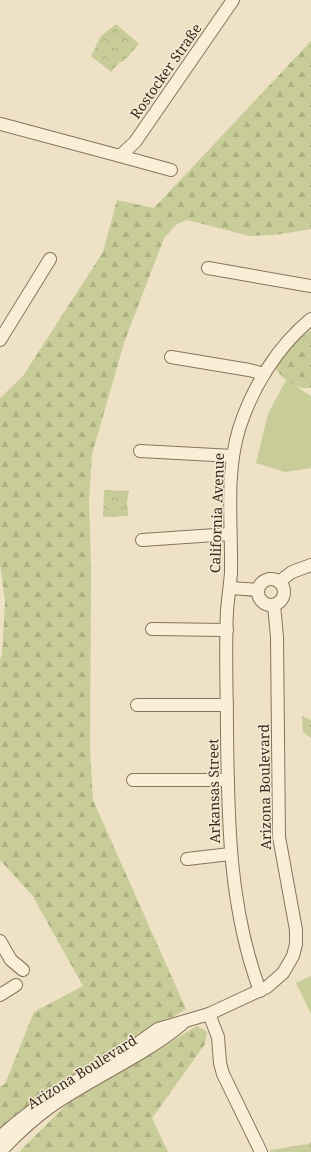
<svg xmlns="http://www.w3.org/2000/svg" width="311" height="1152" font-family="'Noto Serif',serif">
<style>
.forest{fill:url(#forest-firs)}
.park{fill:url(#park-crowns)}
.garden{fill:#c7cc98}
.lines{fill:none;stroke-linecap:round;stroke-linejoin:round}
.minor-casing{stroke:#89735b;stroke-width:14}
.minor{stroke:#f9efd8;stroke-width:12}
.labels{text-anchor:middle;stroke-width:3;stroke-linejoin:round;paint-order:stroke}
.street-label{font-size:14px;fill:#392b1f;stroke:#f5ebd4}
</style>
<defs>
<pattern id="forest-firs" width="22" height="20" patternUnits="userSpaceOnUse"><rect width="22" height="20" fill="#c7cc98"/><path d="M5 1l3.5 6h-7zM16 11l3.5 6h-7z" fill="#acaf83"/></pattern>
<pattern id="park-crowns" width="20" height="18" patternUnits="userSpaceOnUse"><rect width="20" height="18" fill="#c7cc98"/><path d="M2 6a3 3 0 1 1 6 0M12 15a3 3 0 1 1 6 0" fill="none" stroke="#acaf83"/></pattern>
</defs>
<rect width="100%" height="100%" fill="#eee1c5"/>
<!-- forest -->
<g class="forest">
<path d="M311,41v188l-36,6 -25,1 -63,-16 -10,4 -13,14 -40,105 -32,111 -3,46 2,67 -1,181 3,52 93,209 -125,76 -61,50v-48l5,-3 29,-72 49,-26 -51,-91 -32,-35v-199l2,-7 3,-52 -5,-37v-167l23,-22 80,-124 14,-52 37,8z"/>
<path d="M311,330v58c-19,1 -24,-6 -36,-20l24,-29z"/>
<path d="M302,716l9,4v18l-8,-6z"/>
<path d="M197,1026l10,6 -2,12 -53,74 16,34h-149l49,-49z"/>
<path d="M311,1142v10h-41v-2l38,-6z"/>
</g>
<!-- park -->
<g class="park">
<path d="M116,24l23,20 -15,17 -4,1 -9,10 -20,-16 10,-20z"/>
<path d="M104,490l25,1 -2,11 1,14 -25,1z"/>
</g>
<!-- garden -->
<g class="garden">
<path d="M286,380l25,16v72l-26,4 -29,-9 12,-49z"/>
<path d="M311,976v38l-15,-31z"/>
</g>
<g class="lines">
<!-- minor casing -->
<g class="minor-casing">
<g id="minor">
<path d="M1,124l119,32 15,-14 98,-142"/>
<path d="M120,156l51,14"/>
<path d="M208,268l103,18"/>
<path d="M0,340l50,-81"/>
<path d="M171,357l78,13 15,4"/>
<path d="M140,451l93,5"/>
<path d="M142,540l88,-6"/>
<circle cx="271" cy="592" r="13"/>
<path d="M280,581l12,-9 19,-7"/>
<path d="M230,588l28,2"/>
<path d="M152,629l75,1"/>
<path d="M137,705h90"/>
<path d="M133,780h95"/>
<path d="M187,859l43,-5"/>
<path d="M0,941l11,19 12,10"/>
<path d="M260,991c-31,-83 -32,-170 -33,-257 0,-41 -2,-82 0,-123 1,-13 3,-26 4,-38 1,-48 -6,-97 8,-144 13,-41 38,-82 72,-110"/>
<path d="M0,995l16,-10"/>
<path d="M209,1014l9,23 2,26 3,11 38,78"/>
<path d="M0,1137c41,-38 90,-64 137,-93l21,-15 51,-15 58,-27 16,-14 10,-17 3,-12v-14l-17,-93 -2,-200 -3,-32"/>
<path d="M0,1152c16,-17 32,-32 50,-45 43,-30 92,-50 132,-83"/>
</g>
</g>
<!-- minor -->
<use href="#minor" class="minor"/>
</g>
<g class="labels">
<!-- street labels -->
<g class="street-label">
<text transform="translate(166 71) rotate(-55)" y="5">Rostocker Straße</text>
<text transform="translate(217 513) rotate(-88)" y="5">California Avenue</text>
<text transform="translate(265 787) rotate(-91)" y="5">Arizona Boulevard</text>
<text transform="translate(214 791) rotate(-91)" y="5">Arkansas Street</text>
<text transform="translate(82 1072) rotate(-32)" y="5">Arizona Boulevard</text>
</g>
</g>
</svg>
